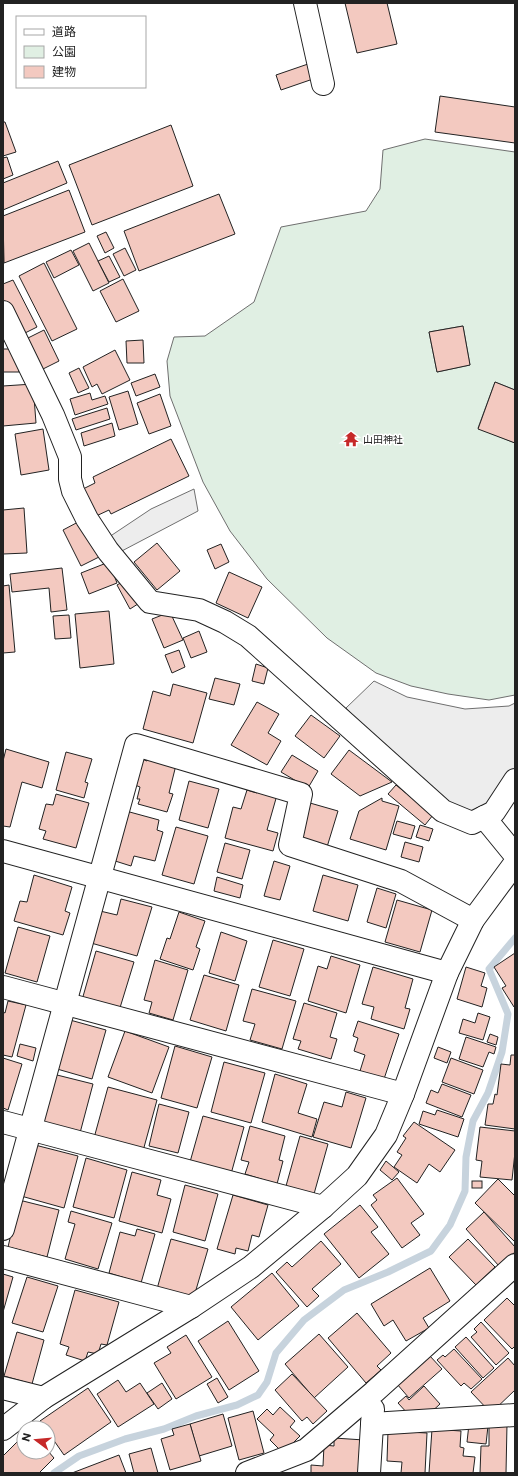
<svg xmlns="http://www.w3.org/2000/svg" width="518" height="1476" font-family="Commissioner,'Noto Sans JP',sans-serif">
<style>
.green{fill:#e0efe3;stroke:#6f6f6f;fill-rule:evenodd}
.parking{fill:#ededed;stroke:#6f6f6f}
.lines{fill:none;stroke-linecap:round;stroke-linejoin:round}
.stream{stroke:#c7d3dd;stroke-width:7}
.building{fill:#f3c9c0;stroke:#222}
.minor-casing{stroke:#222;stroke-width:24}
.minor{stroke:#fff;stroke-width:22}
.labels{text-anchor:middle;stroke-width:3;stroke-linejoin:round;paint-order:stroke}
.poi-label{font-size:10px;fill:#222;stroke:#fff;text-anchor:start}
</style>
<rect width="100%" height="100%" fill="#fff"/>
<!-- green -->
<path class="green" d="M425,139l90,13v238l-20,-8 -17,46 37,15v252l-26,5 -41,-6 -37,-8 -35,-13 -49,-35 -60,-59 -37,-48 -27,-49 -33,-86 -3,-35 7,-24 31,-1 49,-34 27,-75 85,-16 14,-22 3,-39zM463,326l7,39 -33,7 -8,-40z"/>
<!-- parking -->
<g class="parking">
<path d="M194,489l4,22 -80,42 -12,-14 45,-30z"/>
<path d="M374,681l33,16 58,12 44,-3 6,-3v67l-24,35 -17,9 -23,-6 -36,-27 -69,-73z"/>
</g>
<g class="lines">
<!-- stream -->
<path class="stream" d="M54,1473l25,-17 46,-17 39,-10 32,-13 41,-11 21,-10 9,-13 9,-29 28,-33 40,-30 44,-18 43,-21 19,-26 15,-34 1,-34 7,-36 15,-28 14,-41 6,-38 -19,-45 26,-31"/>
</g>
<!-- building -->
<g class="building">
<path d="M345,3h42l10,41 -40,9z"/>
<path d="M308,64l5,15 -32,11 -5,-15z"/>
<path d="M440,96l75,11v36l-80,-11z"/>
<path d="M3,122h2l11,30 -13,4z"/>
<path d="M171,125l22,61 -101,39 -23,-60z"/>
<path d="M7,157l6,18 -10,4v-21z"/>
<path d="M58,161l9,22 -64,27v-27z"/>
<path d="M69,190l16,42 -81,31 -1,-47z"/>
<path d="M219,194l16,40 -96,37 -15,-40z"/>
<path d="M106,232l8,16 -9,5 -8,-17z"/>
<path d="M89,243l20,40 -16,8 -20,-40z"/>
<path d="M125,248l11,22 -12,6 -11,-22z"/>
<path d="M71,250l8,15 -25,13 -8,-16z"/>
<path d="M109,256l11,21 -11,5 -11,-21z"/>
<path d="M44,263l33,66 -25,12 -33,-65z"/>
<path d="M123,279l16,32 -23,11 -16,-31z"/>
<path d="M13,280l24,47 -18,9 -16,-33v-19z"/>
<path d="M463,326l7,39 -33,7 -8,-40z"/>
<path d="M44,330l15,31 -18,9 -15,-31z"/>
<path d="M143,340l1,23h-17l-1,-22z"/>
<rect x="3" y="349" width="16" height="23"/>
<path d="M115,350l15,30 -28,14 -5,-10 -5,3 -9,-20z"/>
<path d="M79,368l10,20 -11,5 -9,-20z"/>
<path d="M155,374l5,13 -24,9 -5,-13z"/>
<path d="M495,382l20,8v53l-37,-14z"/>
<path d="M33,384l3,39 -33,3v-40z"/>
<path d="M128,391l10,33 -19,6 -10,-33z"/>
<path d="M90,393l2,7 13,-4 3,8 -33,11 -5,-16z"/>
<path d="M160,394l11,32 -22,8 -12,-31z"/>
<path d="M107,408l3,11 -34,11 -4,-11z"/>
<path d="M112,423l3,13 -31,10 -3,-13z"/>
<path d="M43,429l6,41 -28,5 -6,-41z"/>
<path d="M171,439l18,37 -78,38 -2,-4 -15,7 -13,-27 14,-7 -2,-6z"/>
<path d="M24,508l3,45 -24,1v-44z"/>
<path d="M80,521l19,36 -18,9 -18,-36z"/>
<path d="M157,543l23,28 -23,19 -23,-28z"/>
<path d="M221,544l8,18 -14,7 -8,-19z"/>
<path d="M109,562l8,21 -28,11 -8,-21z"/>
<path d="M62,568l5,42 -16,2 -2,-24 -37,4 -2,-18z"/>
<path d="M229,572l33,15 -14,31 -32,-15z"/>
<path d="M126,580l15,22 -11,7 -13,-24z"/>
<path d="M9,585l6,67 -12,1v-67z"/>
<path d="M109,611l5,53 -34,4 -5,-54z"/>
<path d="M170,612l13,28 -19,8 -12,-29z"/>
<path d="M69,615l2,23 -16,1 -2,-23z"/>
<path d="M199,631l8,21 -16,6 -8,-20z"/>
<path d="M179,650l6,17 -13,6 -7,-18z"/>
<path d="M256,664l12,4 -4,16 -12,-3z"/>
<path d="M215,678l25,6 -6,21 -25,-6z"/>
<path d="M173,684l34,9 -14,50 -50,-14 10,-38 17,5z"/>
<path d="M257,702l22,12 -11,19 13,8 -14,24 -36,-20z"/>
<path d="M311,715l29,21 -16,22 -29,-22z"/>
<path d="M6,749l43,13 -7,26 -20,-6 -12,45 -7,-1v-65z"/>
<path d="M349,750l43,32 -32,14 -29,-22z"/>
<path d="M66,752l26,7 -7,23 3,1 -4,15 -28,-8z"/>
<path d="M292,755l26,16 -10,17 -27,-16z"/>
<path d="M148,758l28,7 -7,28 4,1 -6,18 -29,-8 2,-5h-3l3,-12 -5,-2 7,-26 5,2z"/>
<path d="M189,781l30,8 -11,39 -29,-8z"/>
<path d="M396,785l37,30 -8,10 -37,-31z"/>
<path d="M258,789l19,6 -10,35 11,3 -5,18 -48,-13 8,-31 8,2 6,-19 10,3z"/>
<path d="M56,794l33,9 -13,45 -33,-9 3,-8 -7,-2 7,-25 7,1z"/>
<path d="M382,798v3l17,5 -13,44 -36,-11 9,-28z"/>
<path d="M310,803l28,8 -11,36 -27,-8z"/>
<path d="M126,811l33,9 -2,10 6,2 -8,29 -21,-5 -3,10 -19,-6z"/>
<path d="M397,821l18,5 -4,13 -18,-5z"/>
<path d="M420,825l13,4 -4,12 -13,-4z"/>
<path d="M176,827l32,9 -14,48 -32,-9z"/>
<path d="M405,842l18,5 -4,15 -18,-5z"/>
<path d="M225,843l25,7 -8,29 -25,-7z"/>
<path d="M274,861l16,5 -10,34 -16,-4z"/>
<path d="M34,875l38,12 -7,24 5,2 -7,22 -49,-14 6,-20 7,1z"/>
<path d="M323,875l35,10 -10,36 -35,-10z"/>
<path d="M217,877l26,8 -3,13 -26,-7z"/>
<path d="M377,888l19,6 -10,34 -19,-6z"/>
<path d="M121,899l31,8 -15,49 -46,-13 9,-32 17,4z"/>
<path d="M397,900l35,10 -12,42 -35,-10z"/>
<path d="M179,912l26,9 -9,26 4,2 -7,21 -33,-11 7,-21 3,1z"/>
<path d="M18,927l32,9 -13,46 -32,-9z"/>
<path d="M221,932l26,9 -12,40 -26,-8z"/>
<path d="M273,940l31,9 -14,47 -31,-9z"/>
<path d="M96,951l38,11 -15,49 -37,-11z"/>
<path d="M515,953v54h-1l-12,-19 4,-2 -12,-19z"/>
<path d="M331,956l29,9 -14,48 -38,-12 10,-35 9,3z"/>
<path d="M155,960l33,10 -15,50 -24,-7 3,-11 -8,-2z"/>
<path d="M373,967l40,12 -8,29 5,1 -6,20 -33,-10 3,-12 -12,-3z"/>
<path d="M466,967l19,6 -4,13 6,2 -5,19 -25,-8z"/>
<path d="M204,975l35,10 -13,46 -36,-11z"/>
<path d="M252,989l44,12 -14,48 -32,-9 5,-16 -12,-3z"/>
<path d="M8,1001l18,4 -14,52 -9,-2v-43l2,1z"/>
<path d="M304,1003l33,10 -7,24 7,2 -6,20 -33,-10 3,-8 -8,-2z"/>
<path d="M478,1013l12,4 -7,23 -24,-7 4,-14 12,4z"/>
<path d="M70,1020l36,10 -14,49 -35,-10z"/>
<path d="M358,1021l41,13 -15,45 -24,-8 5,-16 -11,-4 4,-13 -5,-2z"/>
<path d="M125,1031l44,16 -17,46 -44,-16z"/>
<path d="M490,1034l8,3 -2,8 -9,-3z"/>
<path d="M466,1037l30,10 -2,7 -5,-2 -6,15 -24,-8z"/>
<path d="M20,1044l16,4 -3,13 -16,-5z"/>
<path d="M175,1046l37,11 -15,51 -36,-10z"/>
<path d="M438,1047l13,5 -4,11 -13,-5z"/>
<path d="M511,1055h4v74l-30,-4 3,-21h5l2,-10 2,1 4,-31 9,1z"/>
<path d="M3,1058l19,6 -14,46 -5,-2z"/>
<path d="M451,1058l32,12 -9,24 -32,-12z"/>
<path d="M224,1062l41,11 -14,50 -40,-11z"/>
<path d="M53,1074l40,10 -13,49 -40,-10z"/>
<path d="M275,1074l32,10 -9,29 19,6 -5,18 -50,-15z"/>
<path d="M442,1084l29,11 -9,22 -36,-14 5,-13 7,3z"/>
<path d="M108,1087l49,13 -14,51 -49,-13z"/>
<path d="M346,1092l20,6 -15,50 -38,-11 11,-35 18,5z"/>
<path d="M159,1104l30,8 -11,41 -29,-7z"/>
<path d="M437,1110l27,9 -6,18 -39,-13 4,-13 12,4z"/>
<path d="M203,1116l41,11 -13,47 -41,-12z"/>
<path d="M414,1122l41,28 -15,22 -11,-8 -12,19 -23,-16 8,-12 -5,-3 9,-14 -3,-2z"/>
<path d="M250,1126l35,10 -6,24 4,1 -6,23 -32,-10 4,-12 -8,-2z"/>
<path d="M480,1127l35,4v21l-3,28 -32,-3 2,-16 -6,-1z"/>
<path d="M300,1136l28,8 -14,50 -28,-8z"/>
<path d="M35,1145l43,11 -14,52 -43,-12z"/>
<path d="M86,1158l41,12 -13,48 -41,-11z"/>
<path d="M386,1161l13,11 -7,8 -12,-10z"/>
<path d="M132,1172l29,8 -4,15 14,4 -9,34 -43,-12z"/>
<path d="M397,1178l27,36 -13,9 9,12 -18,13 -31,-43 6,-5 -4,-5z"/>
<path d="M498,1179l17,17v46l-40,-39z"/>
<rect x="472" y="1181" width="10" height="7"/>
<path d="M185,1185l33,9 -13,47 -32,-9z"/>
<path d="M233,1195l35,10 -9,32 -7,-2 -4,16 -12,-3 -1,6 -18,-5z"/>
<path d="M19,1200l40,10 -12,47 -39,-10z"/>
<path d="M360,1205l18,22 -7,5 18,22 -30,24 -35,-44z"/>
<path d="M71,1211l41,12 -14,46 -33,-10 10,-35 -7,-2z"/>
<path d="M484,1212l31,35v5l-16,14 -33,-37z"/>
<path d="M137,1229l18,5 -14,49 -32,-10 11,-41 15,4z"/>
<path d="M171,1239l37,10 -15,51 -36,-11z"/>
<path d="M468,1239l27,28 -19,18 -27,-28z"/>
<path d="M321,1241l20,23 -29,25 7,7 -12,11 -31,-35 11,-10 5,5z"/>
<path d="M430,1268l20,33 -27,17 6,10 -23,13 -13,-21 -9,6 -13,-22z"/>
<path d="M272,1273l27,33 -41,34 -27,-33z"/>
<path d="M3,1274l10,3 -10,35z"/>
<path d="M27,1277l31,9 -15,46 -31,-9z"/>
<path d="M75,1290l44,12 -12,43 -6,-1 -3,10 -10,-2 -3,9 -19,-6 3,-8 -9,-3z"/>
<path d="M507,1298l8,8v40l-3,3 -28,-29z"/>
<path d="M357,1313l34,40 -14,13 4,4 -15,13 -38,-45z"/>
<path d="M228,1321l31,50 -30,19 -31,-49z"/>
<path d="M481,1322l28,31 -13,12 -25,-28 6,-5 -3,-3z"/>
<path d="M17,1332l27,8 -12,44 -28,-8z"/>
<path d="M319,1334l29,33 -34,31 -29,-34z"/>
<path d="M186,1335l26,42 -36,22 -22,-36 17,-10 -4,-6z"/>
<path d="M466,1337l28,31 -11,10 -28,-31z"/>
<path d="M454,1349l28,30 -11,10 -7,-6 -3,3 -24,-26 6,-5 2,2z"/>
<path d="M429,1355l13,14 -33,29 -12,-14z"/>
<path d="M508,1358l7,8v24l-24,23 -20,-21z"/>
<path d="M292,1374l35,37 -14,13 -6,-7 -5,4 -27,-31z"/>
<path d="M217,1378l11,19 -10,6 -11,-19z"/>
<path d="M118,1380l8,12 14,-9 14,21 -36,23 -21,-33z"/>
<path d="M162,1383l10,16 -14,10 -11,-16z"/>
<path d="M424,1386l16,18 -12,11h-19l-11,-12 8,-7 3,4z"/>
<path d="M88,1388l23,34 -47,33 -16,-23v-4h-3l-5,-7z"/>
<path d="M280,1407l15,14 -5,6 10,9 -17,17 -13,-13 4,-5 -17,-16 10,-10 6,6z"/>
<path d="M253,1411l11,42 -25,7 -11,-42z"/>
<path d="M223,1414l9,32 -33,10 -9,-32z"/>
<path d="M489,1423l18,1 -1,49h-26l1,-27h8z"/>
<path d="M190,1424l11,37 -31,9 -9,-31 13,-4 -2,-6z"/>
<path d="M469,1424l19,2 -2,18 -19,-2z"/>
<path d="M432,1429l29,2 -1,16 4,1 -1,8 12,1 -2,16h-44z"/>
<path d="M388,1431l39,2 -2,40h-24l1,-11 -15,-1z"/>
<path d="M24,1435v17l24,-1 6,7 -15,15h-36v-17z"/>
<path d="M334,1438l30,2 -3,33h-50v-8l12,1 1,-21 10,1z"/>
<path d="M151,1448l7,25h-24l-5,-19z"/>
<path d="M119,1455l7,18h-54z"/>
</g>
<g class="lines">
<!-- minor casing -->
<g class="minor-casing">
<g id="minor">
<path d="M305,3l18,81"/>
<path d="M3,312l50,103 17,42v22l3,12 14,28 21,32 42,51 49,8 26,12 23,14 195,175 29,12 22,-11 21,-32"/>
<path d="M484,817l31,38"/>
<path d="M3,851l444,122"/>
<path d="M3,987l400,107"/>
<path d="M3,1122l320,85"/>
<path d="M3,1229l133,-484 165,49 -11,51 111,36 72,39"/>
<path d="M3,1257l188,50"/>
<path d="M3,1388l40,10"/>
<path d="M372,1424l143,-9"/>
<path d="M3,1429l40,-31 148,-91 60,-40 72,-60 34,-31 29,-41 17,-41 44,-121 26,-53 42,-57"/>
<path d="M247,1473l59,-23 68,-58 141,-127"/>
<path d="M369,1473l4,-64"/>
</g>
</g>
<!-- minor -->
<use href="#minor" class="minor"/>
</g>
<!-- icons -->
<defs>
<g id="temple-bare" transform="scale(1.2)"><path d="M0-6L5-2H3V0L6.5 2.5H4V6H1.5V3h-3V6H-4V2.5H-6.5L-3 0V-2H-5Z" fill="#c62828" stroke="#fff" stroke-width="2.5" paint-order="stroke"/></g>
</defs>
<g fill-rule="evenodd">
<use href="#temple-bare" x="351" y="439"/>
</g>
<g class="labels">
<!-- poi labels -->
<g class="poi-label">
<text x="363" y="443">山田神社</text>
</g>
</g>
<!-- border -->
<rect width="518" height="1476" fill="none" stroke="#222222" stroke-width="8"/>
<!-- legend -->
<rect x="16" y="16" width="130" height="72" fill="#ffffff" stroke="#a7a7a7"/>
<rect x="24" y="29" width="20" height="6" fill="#ffffff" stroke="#a7a7a7"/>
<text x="52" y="36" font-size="12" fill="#222222">道路</text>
<rect x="24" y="46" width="20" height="12" fill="#e0efe3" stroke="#a7a7a7"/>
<text x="52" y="56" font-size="12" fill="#222222">公園</text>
<rect x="24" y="66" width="20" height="12" fill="#f3c9c0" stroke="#a7a7a7"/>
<text x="52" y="76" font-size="12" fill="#222222">建物</text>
<!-- north arrow -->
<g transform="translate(36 1440) rotate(286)"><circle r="19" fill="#ffffff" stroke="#a7a7a7"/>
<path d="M0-3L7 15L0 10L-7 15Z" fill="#c62828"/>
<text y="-6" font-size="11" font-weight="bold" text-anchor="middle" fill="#222222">N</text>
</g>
</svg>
